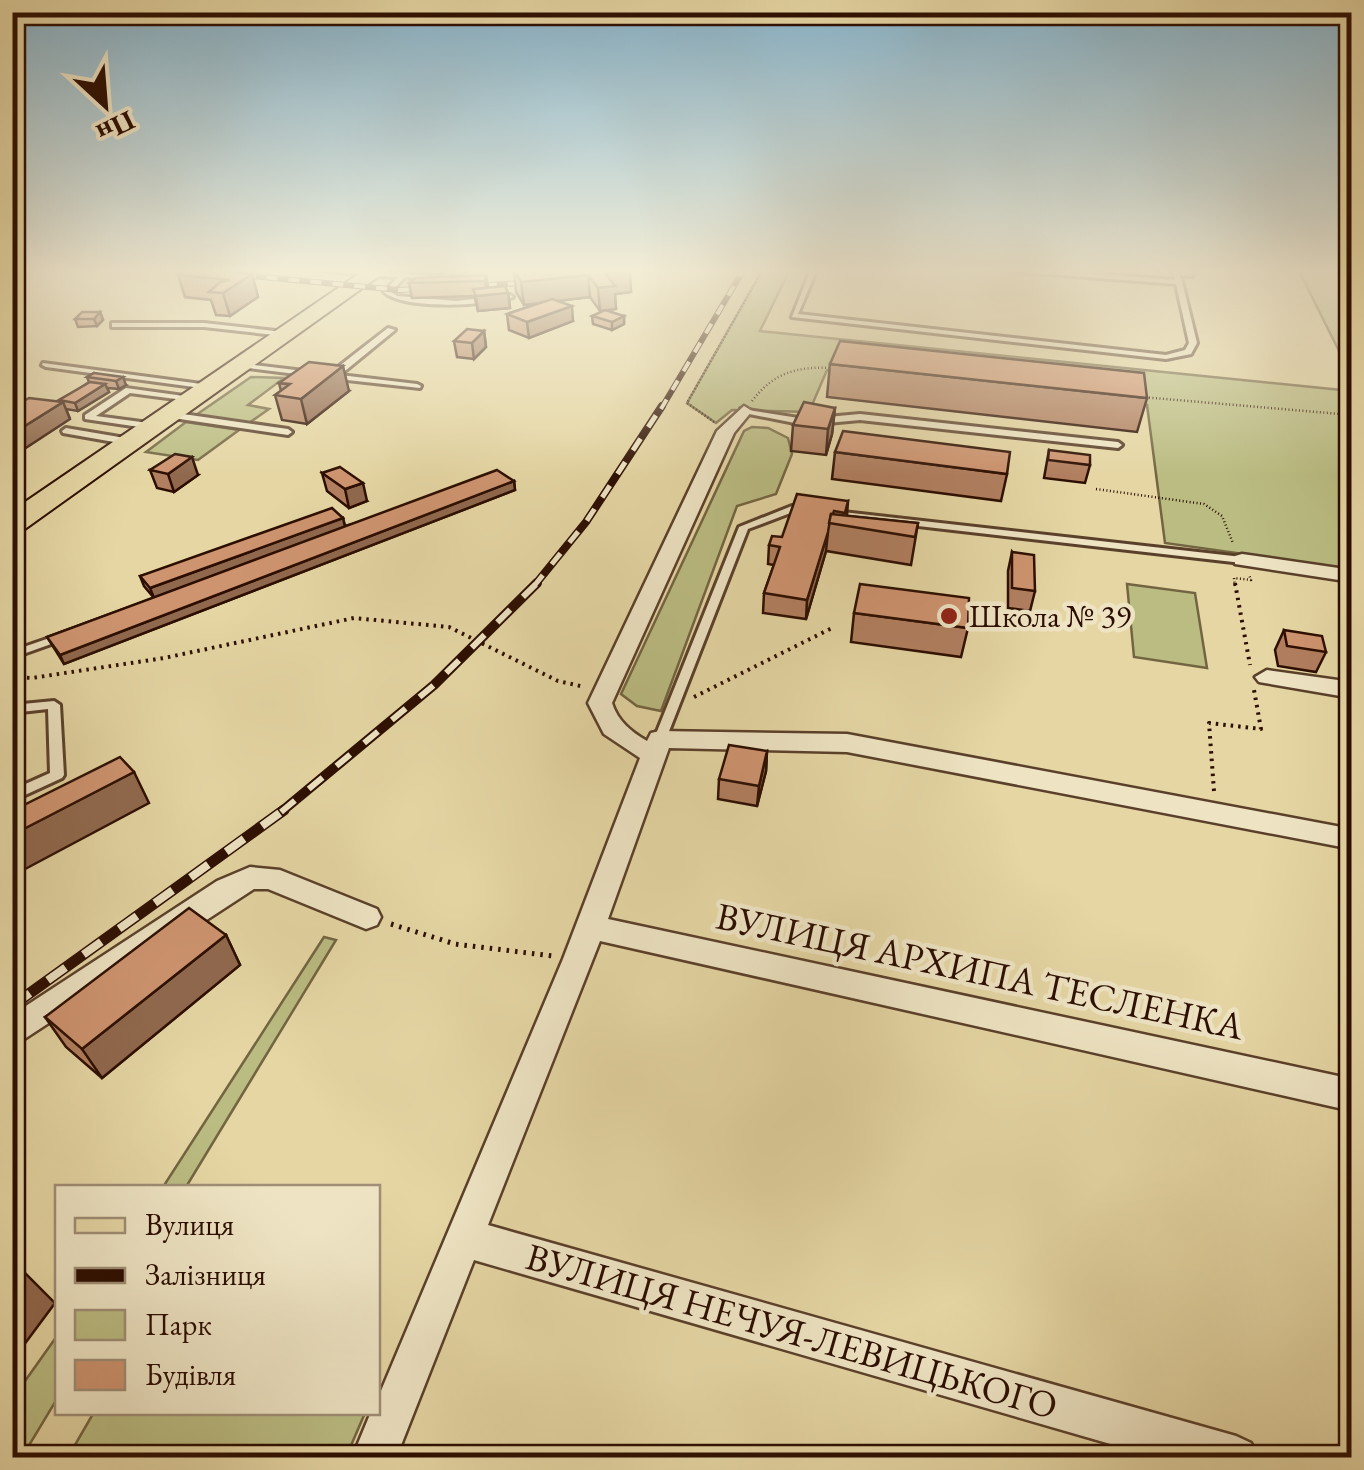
<svg xmlns="http://www.w3.org/2000/svg" width="1364" height="1470" font-family="'EB Garamond',serif">
<style>
.green{fill:#babc82;stroke:#736542;stroke-width:2.5}
.lines{fill:none;stroke-linecap:round;stroke-linejoin:round}
.lane-casing{stroke:#5a402a;stroke-width:6}
.street-casing{stroke:#5a402a;stroke-width:5}
.primary-casing{stroke:#2c0e01;stroke-width:4}
.path-far2{stroke:#2c0e01;stroke-width:2.5;stroke-dasharray:1 2.5;stroke-linecap:butt}
.path-far1{stroke:#2c0e01;stroke-width:4;stroke-dasharray:2.5 5;stroke-linecap:butt}
.path{stroke:#2c0e01;stroke-width:5;stroke-dasharray:2.5 6;stroke-linecap:butt}
.lane{fill:#eee4c4;fill-rule:evenodd}
.street{fill:#eee4c4;fill-rule:evenodd}
.primary{fill:#e5d6a4;fill-rule:evenodd}
.rail-far3-casing{stroke:#2c0e01;stroke-width:6}
.rail-far2-casing{stroke:#2c0e01;stroke-width:8}
.rail-far1-casing{stroke:#2c0e01;stroke-width:10}
.rail-casing{stroke:#2c0e01;stroke-width:11}
.rail-far3{stroke:#eee4c4;stroke-width:4;stroke-dasharray:11;stroke-linecap:butt}
.rail-far2{stroke:#eee4c4;stroke-width:5;stroke-dasharray:14;stroke-linecap:butt}
.rail-far1{stroke:#eee4c4;stroke-width:6;stroke-dasharray:18;stroke-linecap:butt}
.rail{stroke:#eee4c4;stroke-width:8;stroke-dasharray:22;stroke-linecap:butt}
.wall{fill:#b17f60;stroke:#2c0e01;stroke-width:2.5}
.shaded-wall{fill:#90684e;stroke:#2c0e01;stroke-width:2.5}
.building{fill:#ce9470;stroke:#2c0e01;stroke-width:2.5}
.poi-dot{fill:#8f2418;stroke:#eee4c4;stroke-width:4}
.labels{text-anchor:middle;stroke-width:9;stroke-linejoin:round;paint-order:stroke}
.poi-label{font-size:32px;fill:#2c0e01;stroke:#eee4c4;text-anchor:start}
.near-street-label{font-size:38px;fill:#2c0e01;stroke:#eee4c4}
</style>
<rect width="100%" height="100%" fill="#e5d6a4"/>
<filter id="stains"><feTurbulence type="fractalNoise" baseFrequency=".002" numOctaves="4"/><feColorMatrix values="0 0 0 0 .2 0 0 0 0 .09 0 0 0 0 .02 0 0 0 .5 -.17"/></filter>
<radialGradient id="worn" r=".72"><stop offset=".6" stop-color="#630" stop-opacity="0"/><stop offset="1" stop-color="#630" stop-opacity=".3"/></radialGradient>
<!-- green -->
<g class="green">
<path d="M763,269h27l-30,62 591,60v178l-186,-26 -18,-138 -320,-35 -18,42 -77,-2 -16,13 -29,-20z"/>
<path d="M1298,269h53v106z"/>
<path d="M251,377l33,1 -36,27 21,4 -20,14 -53,-8z"/>
<path d="M186,422l53,8 -41,30 -52,-8z"/>
<path d="M752,427l16,1 20,10 4,16 -16,40 -39,12 -76,205 -24,-5 -16,-12 123,-263z"/>
<path d="M1127,584l68,9 12,75 -73,-11z"/>
<path d="M324,937l12,3 -150,247h-23z"/>
<path d="M57,1336v63l-35,58h-9v-59z"/>
<path d="M94,1412h270l1,1 -19,44h-278z"/>
</g>
<g class="lines">
<!-- lane casing -->
<g class="lane-casing">
<g id="lane">
<path d="M314,269l145,8 17,-8h8l-24,12 -55,-4 -14,15 6,4 59,5 54,-6 3,2c-25,9 -109,13 -129,-5l14,-15 -26,-1z"/>
<path d="M811,269h6l-19,45 368,41 19,-5 4,-7 -13,-59 -167,-13 -3,-2h28l141,11 -2,-11h6l18,74 -6,11 -25,5 -374,-42z"/>
<path d="M115,323h89l80,9 4,2 -4,2 -80,-9h-92v-4z"/>
<path d="M388,328l7,2 -55,45 77,9 4,2 -1,2 -91,-10v-4z"/>
<path d="M43,363l166,22 4,2 -4,2 -163,-22 -4,-2z"/>
<path d="M237,363l75,9 4,2 -4,2 -72,-9 -4,-2z"/>
<path d="M126,388l65,9 4,2 -4,2 -61,-8 -34,23 60,8 1,2 -4,3 -68,-10v-4z"/>
<path d="M741,409l64,10 55,-5 258,28 4,3 -4,3 -258,-28 -55,5 -61,-12h-3z"/>
<path d="M169,412l119,17 4,3 -4,3 -122,-18v-4z"/>
<path d="M66,428l65,11 4,3 -4,3 -68,-12 -1,-2z"/>
<path d="M792,506l18,2 5,3 -5,3 -17,-2 -45,17 -82,210 -6,4 -4,-1 -2,-3 85,-212z"/>
<path d="M834,511l408,46 5,3 -5,3 -411,-47v-4z"/>
<path d="M64,633l4,1 2,2 -2,2 -56,20v-7z"/>
<path d="M54,701l6,4 4,70 -2,3 -50,23v-11l38,-17 -2,-64 -36,4v-8z"/>
</g>
</g>
<!-- street casing -->
<g class="street-casing">
<g id="street">
<path d="M744,406l8,5 -18,22 -122,270c6,18 18,28 35,38l4,-8 9,-2 187,3 505,95v20l-505,-97 -178,-4 -61,171 744,160v32l-752,-170 -112,284 748,211 15,7 7,15h-99l-685,-198 -78,198h-44l19,-46h7v-14l185,-439 77,-201 -36,-24 -16,-31 129,-272z"/>
<path d="M1242,554l110,16v12l-117,-18v-8z"/>
<path d="M1267,670l85,12v16l-93,-16 -4,-5z"/>
<path d="M250,867l30,3 97,39 4,8 -4,8 -11,4 -98,-40h-14l-242,158v-32l205,-134z"/>
</g>
</g>
<!-- primary casing -->
<g class="primary-casing">
<path id="primary" d="M366,269h23l-367,262 -10,3v-23z"/>
</g>
<!-- path-far2 -->
<g class="path-far2">
<path d="M1142,397l210,18"/>
<path d="M752,401c22,-29 46,-35 82,-33"/>
<path d="M714,422l-27,-19 76,-134"/>
<path d="M1096,489l108,15 18,12 11,27"/>
<path d="M1235,586l-1,-8 17,2 -2,-5"/>
</g>
<!-- path-far1 -->
<g class="path-far1">
<path d="M1235,583l15,82"/>
<path d="M12,677l20,1 132,-20 190,-40 95,9 109,54 27,6"/>
<path d="M694,697l140,-70"/>
<path d="M1214,791l-5,-68 52,6 -7,-39"/>
</g>
<!-- path -->
<path class="path" d="M391,924l64,20 98,12"/>
<!-- lane -->
<use href="#lane" class="lane"/>
<!-- street -->
<use href="#street" class="street"/>
<!-- primary -->
<use href="#primary" class="primary"/>
<!-- rail-far3 casing -->
<g class="rail-far3-casing">
<g id="rail-far3">
<path d="M179,269l220,21 141,-8"/>
<path d="M661,409l83,-140"/>
</g>
</g>
<!-- rail-far2 casing -->
<g class="rail-far2-casing">
<path id="rail-far2" d="M534,586l52,-64 76,-116"/>
</g>
<!-- rail-far1 casing -->
<g class="rail-far1-casing">
<path id="rail-far1" d="M281,812l153,-127 103,-102"/>
</g>
<!-- rail casing -->
<g class="rail-casing">
<path id="rail" d="M12,1006l272,-196"/>
</g>
<!-- rail-far3 -->
<use href="#rail-far3" class="rail-far3"/>
<!-- rail-far2 -->
<use href="#rail-far2" class="rail-far2"/>
<!-- rail-far1 -->
<use href="#rail-far1" class="rail-far1"/>
<!-- rail -->
<use href="#rail" class="rail"/>
</g>
<!-- wall -->
<g class="wall">
<path d="M629,269l2,23 -16,2 1,15 -16,2 -10,-14 -32,4 15,20 -44,17 -20,-8 -2,-16 34,-11 -17,2 -8,-13 -2,-22z"/>
<path d="M1180,269h15l-2,9 -12,-1z"/>
<path d="M252,274l6,23 -28,19 -14,-1 -5,-15 -26,-3 -7,-22z"/>
<path d="M486,275l2,13 20,5 2,15 -32,3 -4,-15 -62,2 -3,-15z"/>
<path d="M100,312l3,8 -6,6 -19,1 -3,-8z"/>
<path d="M592,316h32v8l-12,6 -19,-6z"/>
<path d="M484,331l2,16 -12,12 -17,-2 -3,-16z"/>
<path d="M830,364l317,34 -10,34 -310,-35z"/>
<path d="M94,373l32,12 -7,4 -12,-1 2,4 -31,19 -12,-2 4,10 -10,-17 29,-20 -2,-5z"/>
<path d="M279,383l70,8 -42,33 -25,-4 -7,-25 6,-4z"/>
<path d="M835,408l-3,26 -6,21 -35,-4 2,-26z"/>
<path d="M1049,450l41,15 -5,18 -41,-5z"/>
<path d="M835,452l172,22 -6,27 -169,-22z"/>
<path d="M150,470l48,5 -24,17 -17,-4z"/>
<path d="M322,473l45,28 -18,7 -22,-17z"/>
<path d="M514,481l1,9 -451,174 -17,-27 107,-39 -10,-12 -4,-10 203,-58 2,8z"/>
<path d="M848,501l-1,15 71,7 -7,42 -85,-14 -20,68 -43,-6 1,-20 10,-28 -6,-1 1,-19z"/>
<path d="M1012,552l23,39 -5,20 -22,-3v-37z"/>
<path d="M854,613l114,15 -7,29 -110,-15z"/>
<path d="M1284,630l42,22 -10,20 -38,-6 -3,-16z"/>
<path d="M767,751l-1,20 -9,35 -39,-7 1,-20z"/>
<path d="M226,935l14,30 -138,113 -36,-31 -21,-30z"/>
</g>
<!-- shaded-wall -->
<g class="shaded-wall">
<path d="M630,270l1,22 -16,2 1,15 -16,2 -2,-23 7,-15z"/>
<path d="M252,274l6,23 -28,19 -7,-23z"/>
<path d="M486,275l2,15 20,3 2,15 -32,3 -2,-15 11,-1 -2,-14z"/>
<path d="M588,275l2,22 -66,8 -3,-23z"/>
<path d="M572,306l1,15 -44,17 -2,-16z"/>
<path d="M100,312l3,8 -6,6 -3,-7z"/>
<path d="M624,316v8l-12,6v-8z"/>
<path d="M484,331l2,16 -12,12 -2,-16z"/>
<path d="M343,366l6,25 -42,33 -6,-25z"/>
<path d="M123,377l3,8 -7,4 -3,-8z"/>
<path d="M105,384l4,8 -31,19 -3,-8z"/>
<path d="M63,402l7,17 -58,38v-23z"/>
<path d="M835,408l-3,26 -6,21 2,-26z"/>
<path d="M192,457l6,18 -24,17 -6,-18z"/>
<path d="M514,481l1,9 -451,174 -4,-9z"/>
<path d="M363,483l4,18 -18,7 -4,-19z"/>
<path d="M343,518l2,9 -191,71 -4,-10z"/>
<path d="M828,532l-2,19 -20,68 1,-19z"/>
<path d="M767,751l-1,20 -9,35 2,-20z"/>
<path d="M134,772l15,31 -137,73v-41z"/>
<path d="M226,935l14,30 -138,113 -20,-29z"/>
<path d="M21,1269l34,34 -43,58v-81z"/>
</g>
<!-- building -->
<g class="building">
<path d="M188,269h19l45,5 -29,19 -14,-1 11,-10 10,-2 -52,-5z"/>
<path d="M525,269h104l1,1 -25,3 10,13 -17,2 -10,-13 -67,7 -7,-12z"/>
<path d="M486,275l-1,6 -76,2 7,-5z"/>
<path d="M505,286l3,7 -32,3 -3,-7z"/>
<path d="M552,299l20,7 -45,16 -20,-8z"/>
<path d="M605,310l19,6 -12,6 -20,-6z"/>
<path d="M82,312h18l-6,7h-19z"/>
<path d="M467,329l17,2 -12,12 -18,-2z"/>
<path d="M840,341l304,32 3,25 -317,-34z"/>
<path d="M309,362l34,4 -42,33 -26,-4 15,-11 -11,-1z"/>
<path d="M94,373l29,4 -7,4 -29,-4z"/>
<path d="M90,382l15,2 -30,19 -16,-3z"/>
<path d="M29,398l34,4 -51,32v-26z"/>
<path d="M804,402l31,6 -7,21 -35,-4z"/>
<path d="M843,431l167,21 -3,22 -172,-22z"/>
<path d="M1049,450l41,5v10l-42,-5z"/>
<path d="M175,454l17,3 -24,17 -18,-4z"/>
<path d="M340,467l23,16 -18,6 -23,-16z"/>
<path d="M497,470l17,11 -454,174 -13,-18z"/>
<path d="M797,494l51,7 -3,12 -11,-2 -1,3h-2l-3,18 -21,68 -43,-7 16,-46 -11,-2 3,-9 10,1z"/>
<path d="M332,508l11,10 -193,70 -10,-12z"/>
<path d="M831,514l87,9 -3,14 -86,-14z"/>
<path d="M1012,552l22,3 1,36 -23,-3z"/>
<path d="M860,584l109,14 -1,30 -114,-15z"/>
<path d="M1284,630l38,6 4,16 -39,-6z"/>
<path d="M729,745l38,6 -8,35 -40,-7z"/>
<path d="M120,757l14,15 -122,63v-24z"/>
<path d="M189,908l37,27 -144,114 -37,-32z"/>
<path d="M12,1266l9,3 -9,11z"/>
</g>
<!-- sky -->
<linearGradient id="sky" x2="0" y2="1"><stop stop-color="#87b6d0"/><stop offset="0.57" stop-color="#f3edd6"/><stop offset="1" stop-color="#f3edd6" stop-opacity="0"/></linearGradient>
<rect width="1364" height="475" fill="url(#sky)"/>
<!-- markers -->
<circle class="poi-dot" cx="949" cy="616" r="10"/>
<g class="labels">
<!-- poi labels -->
<g class="poi-label">
<text x="969" y="627">Школа № 39</text>
</g>
<!-- near-street labels -->
<g class="near-street-label">
<text transform="translate(980 971) rotate(12)" y="13">ВУЛИЦЯ АРХИПА ТЕСЛЕНКА</text>
<text transform="translate(792 1331) rotate(16)" y="13">ВУЛИЦЯ НЕЧУЯ-ЛЕВИЦЬКОГО</text>
</g>
</g>
<!-- margin -->
<rect width="1364" height="1470" fill="none" stroke="#e5d6a4" stroke-width="50"/>
<rect x="15" y="15" width="1334" height="1440" fill="none" stroke="#2c0e01" stroke-width="5"/>
<rect x="25" y="25" width="1314" height="1420" fill="none" stroke="#2c0e01" stroke-width="2.5"/>
<!-- legend -->
<rect x="55" y="1185" width="325" height="230" fill="#eee4c4" stroke="#a08e76" stroke-width="2.5"/>
<rect x="75" y="1218" width="50" height="15" fill="#e5d6a4" stroke="#a08e76" stroke-width="2.5"/>
<text x="145" y="1235" font-size="30" fill="#2c0e01">Вулиця</text>
<rect x="75" y="1268" width="50" height="15" fill="#2c0e01" stroke="#a08e76" stroke-width="2.5"/>
<text x="145" y="1285" font-size="30" fill="#2c0e01">Залізниця</text>
<rect x="75" y="1310" width="50" height="30" fill="#babc82" stroke="#a08e76" stroke-width="2.5"/>
<text x="145" y="1335" font-size="30" fill="#2c0e01">Парк</text>
<rect x="75" y="1360" width="50" height="30" fill="#ce9470" stroke="#a08e76" stroke-width="2.5"/>
<text x="145" y="1385" font-size="30" fill="#2c0e01">Будівля</text>
<!-- north arrow -->
<g transform="translate(105 105) rotate(154)" stroke="#eee4c4" stroke-width="8" paint-order="stroke">
<path d="M0-8L18 38L0 25L-18 38Z" fill="#2c0e01"/>
<text y="-15" font-size="28" font-weight="bold" text-anchor="middle" fill="#2c0e01">Пн</text>
</g>
<rect width="100%" height="100%" filter="url(#stains)"/>
<rect width="100%" height="100%" fill="url(#worn)"/>
</svg>
